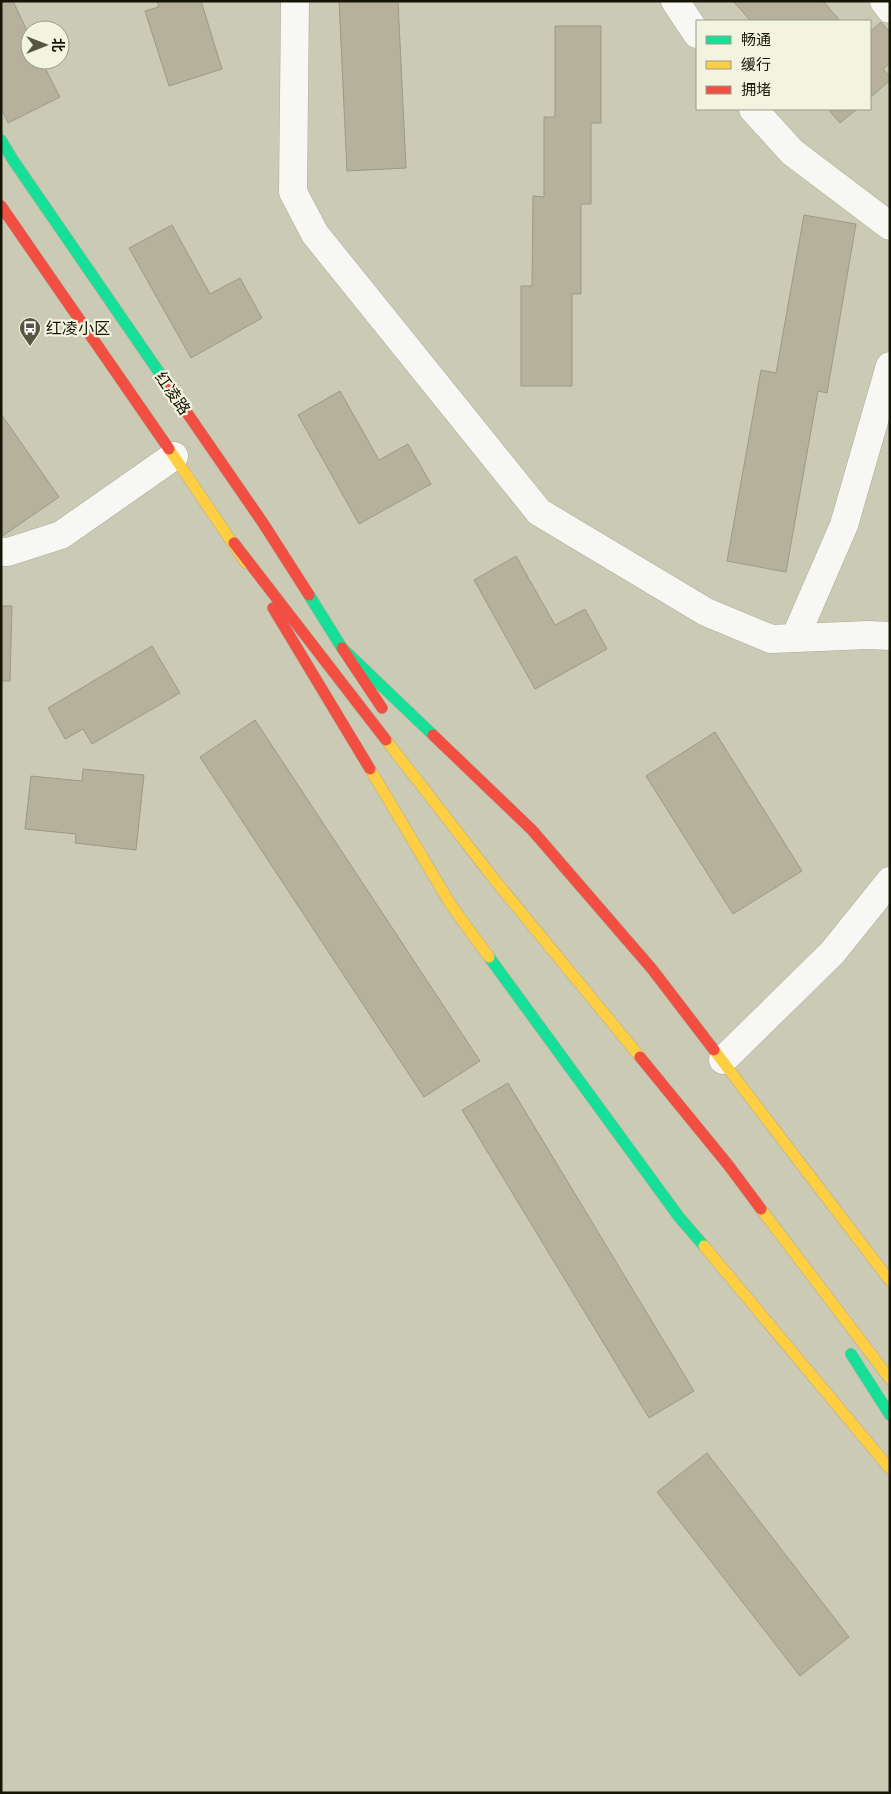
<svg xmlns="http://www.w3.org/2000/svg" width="891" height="1794" font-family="Poppins,'Noto Sans SC',sans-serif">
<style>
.building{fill:#b6b19b;stroke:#9c9988}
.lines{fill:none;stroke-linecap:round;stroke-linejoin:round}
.street-casing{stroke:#aaaa98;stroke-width:29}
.fast-casing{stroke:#aaaa98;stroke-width:12}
.slow-casing{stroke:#aaaa98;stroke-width:12}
.jam-casing{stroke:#aaaa98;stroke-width:12}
.street{stroke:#f7f7f4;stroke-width:28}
.fast{stroke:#16e098;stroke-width:11}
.slow{stroke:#ffcf43;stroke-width:11}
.jam{stroke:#f24e42;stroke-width:11}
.labels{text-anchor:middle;stroke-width:4.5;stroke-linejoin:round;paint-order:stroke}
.poi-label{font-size:16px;fill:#151506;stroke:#f3f4e0;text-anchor:start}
.street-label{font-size:16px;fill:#151506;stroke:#f3f4e0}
</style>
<rect width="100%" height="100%" fill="#cbcbb5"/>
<!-- building -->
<g class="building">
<path d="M1,1h12l17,36v23h11l19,37 -52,26 -7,-15z"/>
<path d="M157,1h44l21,68 -53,17 -24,-75 14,-4z"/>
<path d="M339,1h59l8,167 -59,3z"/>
<path d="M733,1h90l17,20h-89z"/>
<path d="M881,22l9,11v30l-7,6 7,8v3l-20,18v-66z"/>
<path d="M555,26h46v97h-10v81h-10v90h-9v92h-51v-100h11l1,-90 11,1v-80h11z"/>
<path d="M828,109h29l-17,14z"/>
<path d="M804,215l52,9 -29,169 -9,-2 -32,181 -59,-11 34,-191 15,3z"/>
<path d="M172,225l38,69 30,-16 22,40 -71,40 -62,-110z"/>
<path d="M340,391l39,69 29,-16 23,40 -72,40 -61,-109z"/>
<path d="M1,414l58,83 -58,40z"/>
<path d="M516,556l39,69 30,-16 22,40 -72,40 -61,-109z"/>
<path d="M1,606h11l-2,75h-9z"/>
<path d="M152,646l28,47 -88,51 -9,-15 -18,10 -17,-31z"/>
<path d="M255,720l225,341 -56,36 -224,-340z"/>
<path d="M715,732l87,139 -69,43 -87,-138z"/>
<path d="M83,769l61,6 -8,75 -61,-7 1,-9 -51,-5 6,-53 51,5z"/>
<path d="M508,1083l186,308 -45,27 -187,-308z"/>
<path d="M707,1453l142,184 -49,39 -143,-184z"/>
</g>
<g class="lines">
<!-- street casing -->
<g class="street-casing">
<g id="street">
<path d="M295,1l-2,191 22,42 224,278 167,100 65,27 97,-4 22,1"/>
<path d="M675,1l22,33"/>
<path d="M884,1l6,8"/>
<path d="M753,109l39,43 98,74"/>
<path d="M1,552h7l53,-17 113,-79"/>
<path d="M795,638l49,-113 46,-159"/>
<path d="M723,1060l109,-107 58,-72"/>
</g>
</g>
<!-- fast casing -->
<g class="fast-casing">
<g id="fast">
<path d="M1,140l12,20 150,218"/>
<path d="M309,595l33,53 91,87"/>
<path d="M489,957l190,260 25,29"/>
<path d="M851,1354l39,61"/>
</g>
</g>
<!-- slow casing -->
<g class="slow-casing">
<g id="slow">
<path d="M169,449l77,114"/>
<path d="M386,740l108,139 146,178"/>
<path d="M370,769l81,136 38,52"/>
<path d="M714,1050l176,231"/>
<path d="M761,1209l129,170"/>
<path d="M704,1246l186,223"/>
</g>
</g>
<!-- jam casing -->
<g class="jam-casing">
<g id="jam">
<path d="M1,206l168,243"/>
<path d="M163,378l100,145 46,72"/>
<path d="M234,543l152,197"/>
<path d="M273,608l97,161"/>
<path d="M342,648l40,60"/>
<path d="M433,735l99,95 120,139 62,81"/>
<path d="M640,1057l89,109 32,43"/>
</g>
</g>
<!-- street -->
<use href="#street" class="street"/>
<!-- fast -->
<use href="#fast" class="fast"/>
<!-- slow -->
<use href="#slow" class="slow"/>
<!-- jam -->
<use href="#jam" class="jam"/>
</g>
<!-- icons -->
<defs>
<g id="bus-pin" transform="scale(1.125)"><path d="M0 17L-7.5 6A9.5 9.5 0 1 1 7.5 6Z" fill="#555543" stroke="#f3f4e0"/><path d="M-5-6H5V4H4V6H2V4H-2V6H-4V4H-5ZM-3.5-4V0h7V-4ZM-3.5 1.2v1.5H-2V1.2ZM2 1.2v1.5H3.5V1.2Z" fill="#fff"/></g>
</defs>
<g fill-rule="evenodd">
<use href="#bus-pin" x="30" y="328"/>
</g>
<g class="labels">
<!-- poi labels -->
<g class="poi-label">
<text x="46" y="334">红凌小区</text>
</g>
<!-- street labels -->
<g class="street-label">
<text transform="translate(173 393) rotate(55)" y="6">红凌路</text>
</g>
</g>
<!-- border -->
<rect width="891" height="1794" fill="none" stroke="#151506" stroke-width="5"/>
<!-- legend -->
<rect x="696" y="20" width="175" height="90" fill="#f3f4e0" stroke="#9a9b89"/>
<rect x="706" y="36" width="25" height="8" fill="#16e098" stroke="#9a9b89"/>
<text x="741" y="45" font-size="15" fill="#151506">畅通</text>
<rect x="706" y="61" width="25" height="8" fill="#ffcf43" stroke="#9a9b89"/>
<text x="741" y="70" font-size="15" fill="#151506">缓行</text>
<rect x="706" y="86" width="25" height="8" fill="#f24e42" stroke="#9a9b89"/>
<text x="741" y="95" font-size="15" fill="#151506">拥堵</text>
<!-- north arrow -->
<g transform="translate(45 45) rotate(90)"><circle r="24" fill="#f3f4e0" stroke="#9a9b89"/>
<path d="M0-4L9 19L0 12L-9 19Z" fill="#555543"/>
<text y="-8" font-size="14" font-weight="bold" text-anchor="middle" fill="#151506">北</text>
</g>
</svg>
